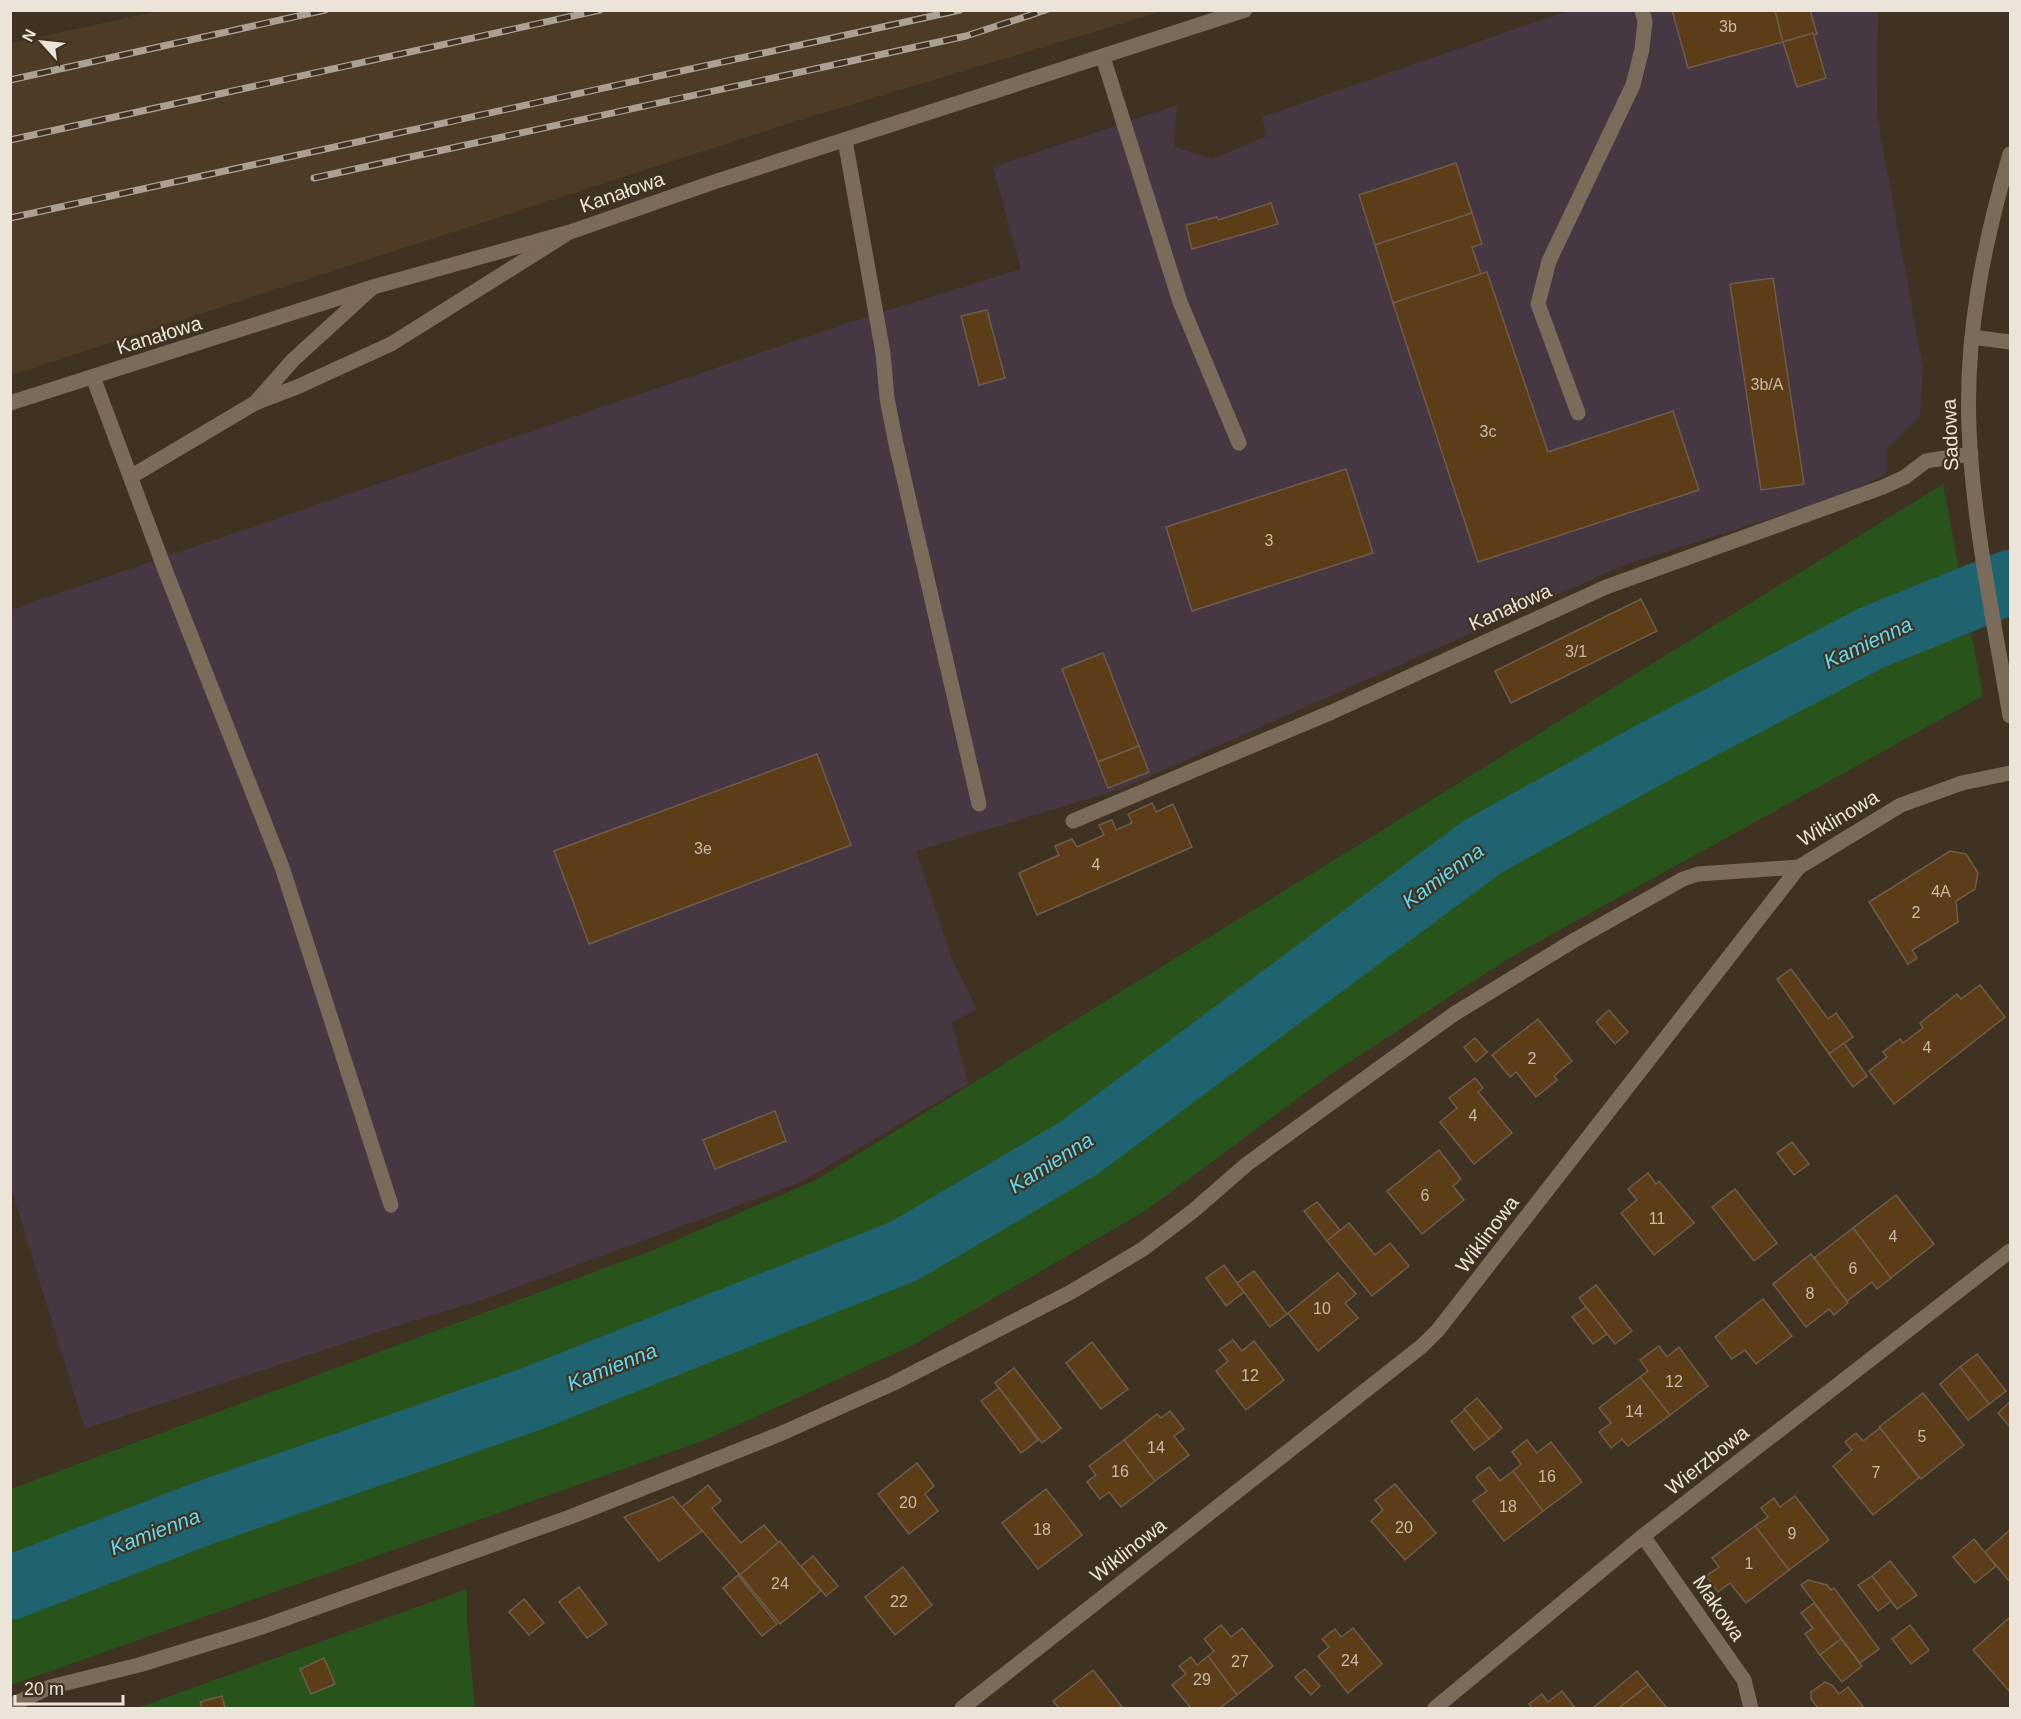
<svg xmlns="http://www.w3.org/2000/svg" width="2021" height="1719" font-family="Helvetica,sans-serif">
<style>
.built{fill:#4e3b26}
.industrial{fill:#473743}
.green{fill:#28531a}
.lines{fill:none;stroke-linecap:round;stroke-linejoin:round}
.river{stroke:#206370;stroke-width:64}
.building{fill:#5d3d18;stroke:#6d5d4d;stroke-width:1.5}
.service{stroke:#7b6b5a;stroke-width:15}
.minor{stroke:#7b6b5a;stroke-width:15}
.tertiary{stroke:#7b6b5a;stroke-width:15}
.rail-casing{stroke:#aba094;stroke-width:7}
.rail{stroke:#403222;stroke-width:4.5;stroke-dasharray:14;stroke-linecap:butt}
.labels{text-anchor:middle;stroke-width:4.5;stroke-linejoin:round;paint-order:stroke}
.number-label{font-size:16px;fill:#c8baa9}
.street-label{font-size:20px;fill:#ece3d9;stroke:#403222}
.water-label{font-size:21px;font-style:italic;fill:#5edbf4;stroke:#403222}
</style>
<rect width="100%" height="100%" fill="#403222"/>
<!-- built -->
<path class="built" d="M159,11v-1l1004,1 -373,112 -779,252v-332z"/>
<!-- industrial -->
<path class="industrial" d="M1567,11h311l-1,104 46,253 -3,48 -33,33v24l-43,22 -220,70 -503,224 -205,62 37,111 24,47 -25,13 16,62 -169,99 -317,117 -89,27 -308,102 -74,-241 -1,-578 837,-287 174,-54 -28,-102 184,-62 -3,42 39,12 54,-23 -5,-19z"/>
<!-- green -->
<g class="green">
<path d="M1943,484l40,212 -472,261 -180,117 -186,137 -232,134 -208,95 -694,245v-196l642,-239 163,-70z"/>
<path d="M467,1589v33l8,86h-338z"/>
</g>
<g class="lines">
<!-- river -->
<path class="river" d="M10,1588l194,-75 327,-114 373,-148 175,-103 403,-301 174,-96 215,-113 139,-56"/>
</g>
<!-- building -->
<g class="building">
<path d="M1672,10h103l8,32 -95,26z"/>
<path d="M1775,10h35l7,24 -34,8z"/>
<path d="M1813,33l13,45 -29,9 -14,-45z"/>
<path d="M1456,163l16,50 -97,32 -16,-50z"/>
<path d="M1271,203l7,21 -86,25 -6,-24 31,-8 1,3z"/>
<path d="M1472,213l10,31 -10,3 9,27 -88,29 -18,-58z"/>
<path d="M1487,272l61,180 125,-41 26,79 -221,72 -85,-259z"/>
<path d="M1773,278l31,206 -43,6 -31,-206z"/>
<path d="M987,310l18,68 -26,7 -18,-69z"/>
<path d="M1346,469l27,84 -181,58 -26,-84z"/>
<path d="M1641,599l16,32 -146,72 -16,-32z"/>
<path d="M1103,653l36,93 -41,16 -36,-93z"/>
<path d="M1139,746l10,26 -41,16 -10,-26z"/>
<path d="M817,754l34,91 -262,99 -35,-93z"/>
<path d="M1152,803l4,9 17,-8 19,43 -155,68 -18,-42 40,-18 -4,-9 17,-7 5,8 27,-12 -5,-10 13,-5 4,10 16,-7 -4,-9z"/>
<path d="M1950,851l16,3 12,19 -3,16 -19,12 2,21 -46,28 5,8 -9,6 -39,-62z"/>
<path d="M1791,969l37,50 8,-6 17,24 -24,17 -52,-75z"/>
<path d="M1980,985l25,32 -111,87 -25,-33 18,-14 -4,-5 17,-13 3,4 20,-15 -3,-5 37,-29 4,5z"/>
<path d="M1609,1010l19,22 -13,12 -19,-22z"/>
<path d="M1538,1019l34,42 -18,15 3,4 -21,17 -20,-25 -6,5 -18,-22z"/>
<path d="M1475,1038l12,14 -11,10 -12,-15z"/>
<path d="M1844,1043l23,33 -14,11 -24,-33z"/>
<path d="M1475,1078l8,10 -5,4 34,41 -38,31 -34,-42 17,-14 -8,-10z"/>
<path d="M775,1111l11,30 -71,28 -12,-29z"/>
<path d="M1792,1142l17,22 -15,11 -17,-22z"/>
<path d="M1439,1150l22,29 -8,7 11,14 -42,34 -35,-43z"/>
<path d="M1648,1173l8,11 3,-3 35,42 -40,32 -33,-42 16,-13 -9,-11z"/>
<path d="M1735,1189l42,54 -23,18 -42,-54z"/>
<path d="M1896,1195l38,49 -43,34 -38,-50z"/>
<path d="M1317,1202l23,28 -13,11 -23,-30z"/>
<path d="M1349,1223l26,32 15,-12 19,23 -37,30 -45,-55z"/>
<path d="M1853,1228l38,50 -14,11 -5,-7 -25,19 -33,-43z"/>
<path d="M1811,1254l37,49 -14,12 -5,-6 -23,18 -33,-43z"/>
<path d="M1224,1265l20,27 -18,14 -20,-28z"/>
<path d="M1254,1271l33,43 -17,13 -33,-44z"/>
<path d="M1338,1273l18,21 -11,9 13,15 -40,33 -30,-38z"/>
<path d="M1596,1285l36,46 -17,13 -36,-46z"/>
<path d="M1763,1299l29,37 -36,28 -11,-14 -13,9 -17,-22z"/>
<path d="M1586,1307l21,27 -14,10 -21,-27z"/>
<path d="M1233,1340l9,11 12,-10 30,39 -38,30 -30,-39 12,-10 -9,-11z"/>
<path d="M1092,1342l36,47 -27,20 -35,-46z"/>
<path d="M1659,1346l8,11 12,-10 29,39 -38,29 -30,-38 8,-6 -8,-11z"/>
<path d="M1977,1354l29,37 -17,13 -29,-37z"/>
<path d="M1960,1367l29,37 -21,16 -28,-36z"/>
<path d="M1014,1368l47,60 -19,15 -47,-60z"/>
<path d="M1640,1377l30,38 -42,31 -6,-7 -11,9 -12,-16 12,-9 -12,-15z"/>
<path d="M999,1388l39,52 -17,13 -40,-52z"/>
<path d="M1923,1393l41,52 -43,34 -42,-52z"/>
<path d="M1477,1398l25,30 -13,11 -25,-30z"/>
<path d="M2010,1402v25l-12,-14z"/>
<path d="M1465,1410l24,29 -15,11 -23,-29z"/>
<path d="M1170,1411l14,18 -10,7 15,19 -34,26 -31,-41 33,-26 4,4z"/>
<path d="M1880,1428l39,50 -46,37 -40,-49 19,-16 -7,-8 11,-9 7,8z"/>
<path d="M1124,1440l31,41 -34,26 -12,-15 -9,7 -13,-17 9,-7 -7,-9z"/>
<path d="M1527,1440l10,13 14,-11 31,40 -39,29 -30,-40 8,-7 -9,-12z"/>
<path d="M917,1463l17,23 -9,8 13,17 -29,23 -31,-40z"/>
<path d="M1489,1467l11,14 13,-10 30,40 -39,30 -31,-40 14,-10 -11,-14z"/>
<path d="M1395,1484l41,49 -31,27 -34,-39 12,-11 -8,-10z"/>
<path d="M708,1485l13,16 -9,7 29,35 23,-18 15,18 -39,32 -58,-68z"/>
<path d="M1046,1489l36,46 -44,34 -36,-46z"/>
<path d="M1795,1496l34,44 -40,30 -34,-44 13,-9 -7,-9 13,-10 6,9z"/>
<path d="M673,1497l29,34 -43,30 -35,-44z"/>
<path d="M1755,1526l34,44 -43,33 -16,-20 -12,9 -12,-16 13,-9 -7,-9z"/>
<path d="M2010,1530v52l-25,-30z"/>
<path d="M1974,1539l22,27 -21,17 -22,-26z"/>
<path d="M780,1541l41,50 -41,33 -40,-49z"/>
<path d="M813,1556l25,30 -12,10 -25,-30z"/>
<path d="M1890,1561l27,34 -20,14 -25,-33z"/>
<path d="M903,1567l29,38 -37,30 -30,-38z"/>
<path d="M738,1575l39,49 -15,12 -39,-48z"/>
<path d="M1872,1576l19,25 -13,10 -20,-26z"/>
<path d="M1808,1580l19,5 4,5 3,-2 45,61 -19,14 -59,-78z"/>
<path d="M579,1587l28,37 -20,14 -28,-36z"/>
<path d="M524,1599l20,24 -15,12 -20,-23z"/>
<path d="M1814,1603l27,36 -21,16 -15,-21 8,-6 -12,-15z"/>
<path d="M2010,1617v75l-37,-42z"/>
<path d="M1221,1625l10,12 11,-9 31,38 -36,29 -29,-39 6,-5 -10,-12z"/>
<path d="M1910,1625l19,25 -18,14 -19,-25z"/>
<path d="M1353,1628l29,36 -34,29 -30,-37 11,-9 -7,-8 13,-10 6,8z"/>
<path d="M1841,1639l21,27 -20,16 -22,-27z"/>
<path d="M1208,1656l29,39 -17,13h-29l-19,-23 14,-11 -7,-8 12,-9 6,8z"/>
<path d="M324,1658l11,26 -24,10 -11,-25z"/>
<path d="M1305,1669l15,17 -9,9 -16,-18z"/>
<path d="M1093,1670l30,38h-64l-6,-7z"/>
<path d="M1637,1671l11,14 -29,23h-26z"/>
<path d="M1825,1682l8,4 6,8 9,-7 16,21h-46l-7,-9v-7z"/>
<path d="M1648,1685l19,23h-48z"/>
<path d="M1562,1691l13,17h-43l-3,-4 13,-10 6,8z"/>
<path d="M222,1696l3,12h-23l-2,-6z"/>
</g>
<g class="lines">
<!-- service -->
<g class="service">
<path d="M1103,57l77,245 59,141"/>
<path d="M845,140l38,213 4,45 9,46 83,360"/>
<path d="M373,287l-80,73 -38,43 42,-16 94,-43 174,-109"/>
<path d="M1972,337l38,5"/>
<path d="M93,377l74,198 115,292 109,338"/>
<path d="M1578,413l-40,-109 11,-43 84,-176 9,-36 3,-28 -3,-11"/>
<path d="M132,476l123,-73"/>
<path d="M1073,821l259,-109 274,-125 277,-100 22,-10 21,-16 45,-7"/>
<path d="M10,1706l40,-19 89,-22 123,-38 308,-110 210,-83 114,-51 177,-91 72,-43 50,-38 54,-47 207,-150 119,-73 110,-62 15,-5 101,-7"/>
</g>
<!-- minor -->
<g class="minor">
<path d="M10,403l363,-116 197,-55 147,-51 528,-171"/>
<path d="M1643,1536l101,144 7,28"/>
<path d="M962,1708l460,-362 16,-16 361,-463 102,-62 61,-22 48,-10"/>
<path d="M1435,1708l208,-172 367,-285"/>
</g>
<!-- tertiary -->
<path class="tertiary" d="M2010,154c-26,88 -45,181 -41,274 4,97 25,193 41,288"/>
<!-- rail casing -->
<g class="rail-casing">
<g id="rail">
<path d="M10,80l315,-70"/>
<path d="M10,140l590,-130"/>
<path d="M314,178l652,-142 80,-26"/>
<path d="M10,218l950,-208"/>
</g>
</g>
<!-- rail -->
<use href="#rail" class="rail"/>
</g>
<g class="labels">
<!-- number labels -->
<g class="number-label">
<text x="1728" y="32">3b</text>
<text x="1767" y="390">3b/A</text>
<text x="1488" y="437">3c</text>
<text x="1269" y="546">3</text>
<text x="1576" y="657">3/1</text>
<text x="703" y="854">3e</text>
<text x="1096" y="870">4</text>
<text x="1941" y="897">4A</text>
<text x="1916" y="918">2</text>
<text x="1927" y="1053">4</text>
<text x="1532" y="1064">2</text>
<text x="1473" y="1121">4</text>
<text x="1425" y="1201">6</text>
<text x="1657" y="1224">11</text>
<text x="1893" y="1242">4</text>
<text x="1853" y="1274">6</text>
<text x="1810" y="1299">8</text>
<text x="1322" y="1314">10</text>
<text x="1250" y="1381">12</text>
<text x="1674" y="1387">12</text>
<text x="1634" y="1417">14</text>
<text x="1922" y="1442">5</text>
<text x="1156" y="1453">14</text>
<text x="1120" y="1477">16</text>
<text x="1876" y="1478">7</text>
<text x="1547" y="1482">16</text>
<text x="908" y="1508">20</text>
<text x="1508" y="1512">18</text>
<text x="1404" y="1533">20</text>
<text x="1042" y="1535">18</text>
<text x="1792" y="1539">9</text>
<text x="1749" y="1569">1</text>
<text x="780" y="1589">24</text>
<text x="899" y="1607">22</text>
<text x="1350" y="1666">24</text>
<text x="1240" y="1667">27</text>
<text x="1202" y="1685">29</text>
</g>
<!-- street labels -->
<g class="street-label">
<text transform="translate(622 192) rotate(-19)" y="7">Kanałowa</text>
<text transform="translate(159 335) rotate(-17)" y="7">Kanałowa</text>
<text transform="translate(1950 435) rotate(-92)" y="7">Sadowa</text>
<text transform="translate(1510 607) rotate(-24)" y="7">Kanałowa</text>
<text transform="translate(1838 818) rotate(-31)" y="7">Wiklinowa</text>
<text transform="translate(1487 1234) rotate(-53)" y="7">Wiklinowa</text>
<text transform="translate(1707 1460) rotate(-38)" y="7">Wierzbowa</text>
<text transform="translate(1128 1550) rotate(-38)" y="7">Wiklinowa</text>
<text transform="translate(1719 1608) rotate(55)" y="7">Makowa</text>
</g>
<!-- water labels -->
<g class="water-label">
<text transform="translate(1868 643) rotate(-25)" y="7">Kamienna</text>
<text transform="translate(1443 876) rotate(-36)" y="7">Kamienna</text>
<text transform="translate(1051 1163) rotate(-32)" y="7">Kamienna</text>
<text transform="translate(612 1367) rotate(-22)" y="7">Kamienna</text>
<text transform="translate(155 1532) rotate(-21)" y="7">Kamienna</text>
</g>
</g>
<!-- border -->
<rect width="2021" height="1719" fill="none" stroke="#ece3d9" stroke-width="24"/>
<!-- north arrow -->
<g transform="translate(42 42) rotate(297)" stroke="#403222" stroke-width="4.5" paint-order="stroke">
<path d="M0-4.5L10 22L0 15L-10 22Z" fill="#ece3d9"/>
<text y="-9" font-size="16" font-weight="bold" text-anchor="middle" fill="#ece3d9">N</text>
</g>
<!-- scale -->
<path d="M15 1695v9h108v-9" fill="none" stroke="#ece3d9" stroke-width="3"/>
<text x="24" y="1695" font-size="18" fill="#ece3d9" stroke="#403222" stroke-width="4.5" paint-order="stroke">20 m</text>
</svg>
